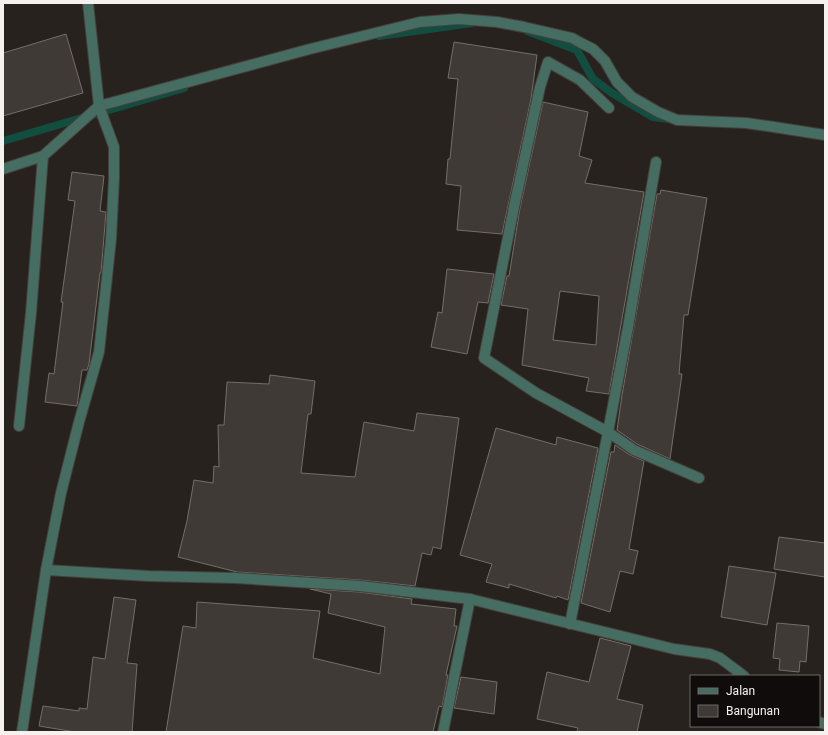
<svg xmlns="http://www.w3.org/2000/svg" width="828" height="735" font-family="Roboto,sans-serif">
<style>
.lines{fill:none;stroke-linecap:round;stroke-linejoin:round}
.stream{stroke:#114e40;stroke-width:8}
.building{fill:#403a36;stroke:#746e6a;fill-rule:evenodd}
.minor-casing{stroke:#453f3c;stroke-width:12}
.minor{stroke:#456d61;stroke-width:10}
</style>
<rect width="100%" height="100%" fill="#28221f"/>
<g class="lines">
<!-- stream -->
<g class="stream">
<path d="M527,31l50,19 16,29 19,14 41,24 16,2"/>
<path d="M379,36l93,-13"/>
<path d="M3,141l181,-53"/>
</g>
</g>
<!-- building -->
<g class="building">
<path d="M66,34l17,59 -80,23v-63z"/>
<path d="M454,42l83,13 -6,44 -29,135 -45,-4 4,-44 -15,-2 2,-25h2l8,-80 -10,-1z"/>
<path d="M543,102l45,10 -9,44 13,4 -7,23 59,9 -35,202 -23,-3 3,-13 -67,-13 6,-56 -27,-4 6,-29h2l11,-68zM560,291l39,5 -3,49 -43,-5z"/>
<path d="M72,172l32,4 -4,35 6,1 -5,61h-1l-11,91 -2,6h-5l-5,36 -32,-4 4,-29 5,1 9,-72h-2l14,-101 -7,-1z"/>
<path d="M661,190l46,8 -19,117h-4l-5,59h3l-12,85 -33,-15 -20,-14 5,-35 35,-201h3z"/>
<path d="M447,269l47,5 -6,29 -10,-1 -11,52 -36,-7 7,-35 4,1z"/>
<path d="M270,375l45,6 -4,33h-3l-7,59 54,4 9,-55 50,9 3,-18 42,5 -18,131 -8,-2 -2,8 -9,-2 -7,33 -55,-6 -123,-8 -59,-15 9,-36 7,-41 19,3 1,-17 5,1 -1,-42h6l3,-43 42,2z"/>
<path d="M496,428l60,17 1,-8 41,11 -30,152 -11,-4 -1,2 -47,-14v4l-23,-6 6,-18 -32,-9z"/>
<path d="M615,445l15,10 14,6 -15,88 9,2 -5,23 -13,-3 -10,41 -29,-9 30,-151h3z"/>
<path d="M779,537l46,6v34l-51,-8z"/>
<path d="M729,566l47,7 -9,52 -46,-8z"/>
<path d="M310,589l49,3 53,7 -1,5 45,5 -2,17h3l-11,49h2l-6,32 -3,-1 -6,26h-267l17,-106 13,2 1,-26 123,9 -7,47 67,16 5,-47 -57,-14 3,-19z"/>
<path d="M114,597l22,3 -9,63 10,1 -5,68h-57l-36,-6 4,-20 36,5v-3l8,1 6,-52 12,2z"/>
<path d="M777,623l32,3 -3,36 -6,-1 -1,11 -20,-2 1,-11 -7,-1z"/>
<path d="M600,638l31,8 -14,53 26,6 -6,27h-60l1,-4 -41,-9 10,-47 42,10z"/>
<path d="M461,677l36,5 -3,32 -40,-6z"/>
</g>
<g class="lines">
<!-- minor casing -->
<g class="minor-casing">
<g id="minor">
<path d="M656,162l-28,165 -20,105 26,18 65,28"/>
<path d="M3,169l40,-13 56,-50 211,-57 110,-27 39,-3 38,3 27,5 48,11 9,5 12,6 12,12 12,21 15,15 26,15 19,8 69,3 28,4 51,8"/>
<path d="M19,426l12,-113 12,-157"/>
<path d="M46,570l103,6 87,2 124,8 110,13 204,50 36,5 10,4 24,18"/>
<path d="M570,624l38,-192 -72,-39 -52,-35 30,-151 26,-120 8,-25 32,18 29,28"/>
<path d="M819,722l6,2"/>
<path d="M22,732l24,-162 15,-77 18,-71 20,-70 12,-113 3,-61v-31l-15,-41 -11,-103"/>
<path d="M443,732l27,-133"/>
</g>
</g>
<!-- minor -->
<use href="#minor" class="minor"/>
</g>
<!-- border -->
<rect width="828" height="735" fill="none" stroke="#f5f1ef" stroke-width="8"/>
<!-- legend -->
<rect x="690" y="675" width="130" height="52" fill="#0f0c0b" stroke="#6b6866"/>
<rect x="698" y="688" width="20" height="6" fill="#456d61" stroke="#6b6866"/>
<text x="726" y="695" font-size="12" fill="#f5f1ef">Jalan</text>
<rect x="698" y="705" width="20" height="12" fill="#403a36" stroke="#6b6866"/>
<text x="726" y="715" font-size="12" fill="#f5f1ef">Bangunan</text>
</svg>
